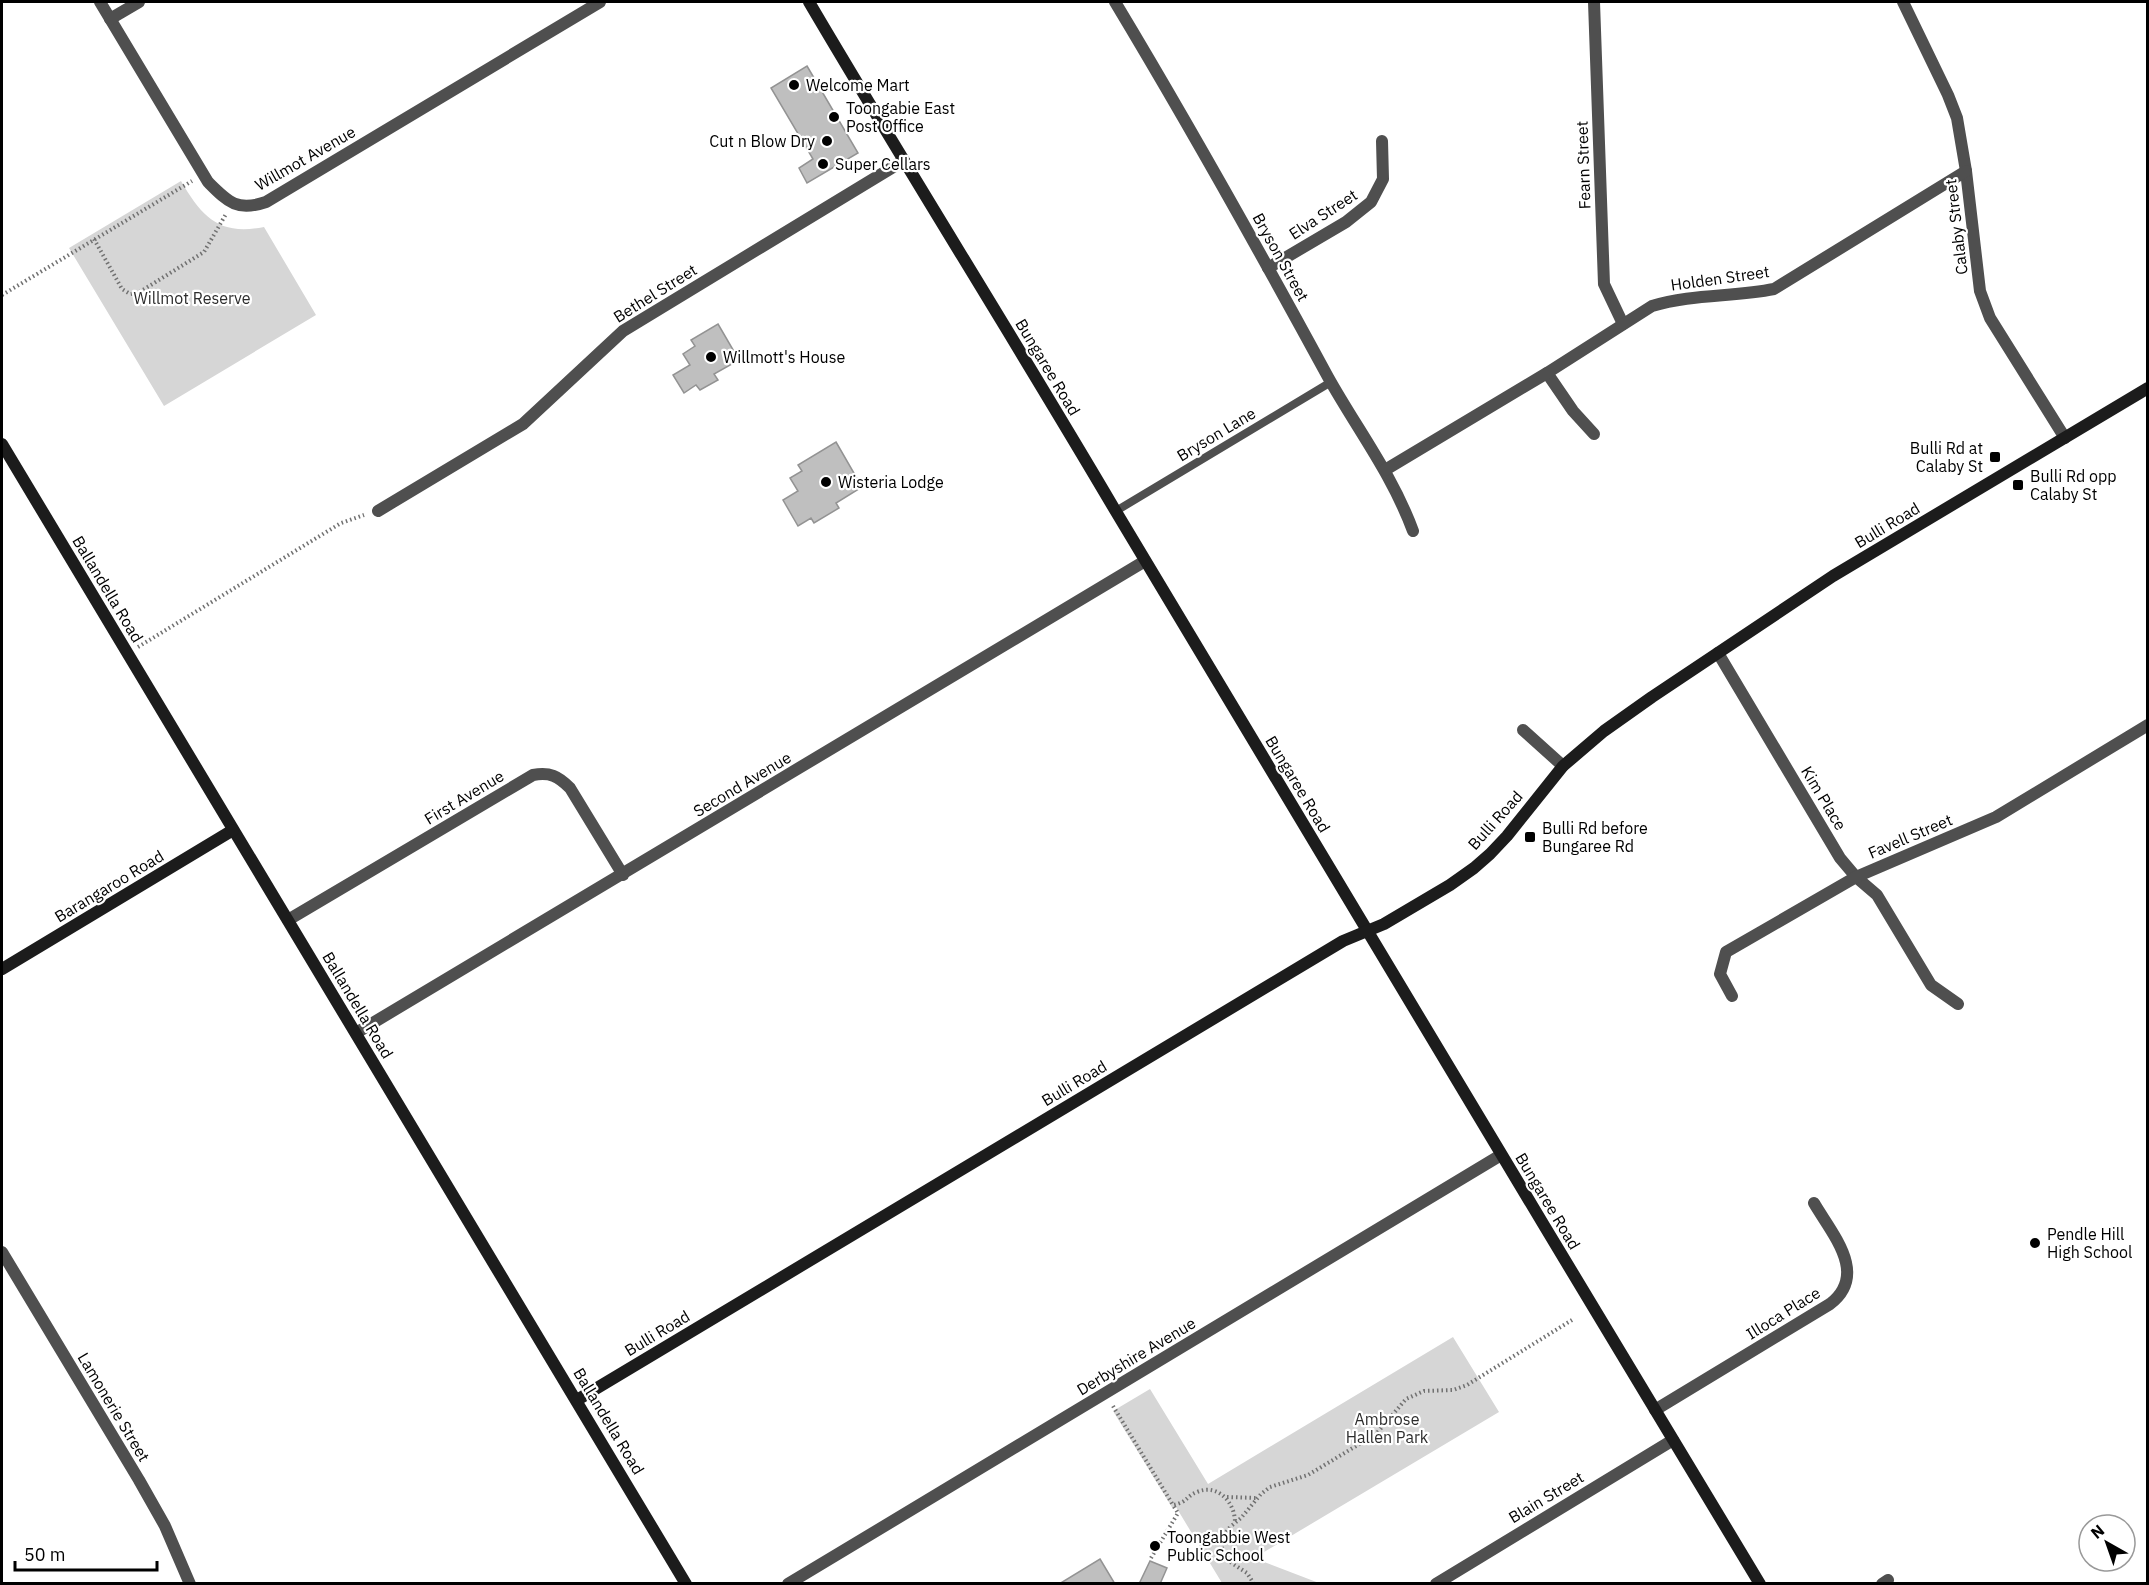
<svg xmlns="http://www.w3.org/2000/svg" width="2149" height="1585" font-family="'IBM Plex Sans',sans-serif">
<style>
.green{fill:#d6d6d6}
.building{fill:#bfbfbf;stroke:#939393;stroke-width:1.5}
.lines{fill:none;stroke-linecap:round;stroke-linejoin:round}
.path{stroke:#717171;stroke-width:4;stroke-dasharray:1.5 3;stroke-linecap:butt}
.lane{stroke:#4f4f4f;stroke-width:8}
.street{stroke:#4f4f4f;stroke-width:12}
.secondary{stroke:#1c1c1c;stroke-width:12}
.poi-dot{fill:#000;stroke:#fff;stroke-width:2}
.labels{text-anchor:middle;stroke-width:4.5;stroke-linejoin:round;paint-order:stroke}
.poi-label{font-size:16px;fill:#000;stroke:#fff;text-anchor:start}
.street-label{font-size:16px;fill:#000;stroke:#fff}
.park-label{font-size:16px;fill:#2d2d2d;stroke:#fff}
</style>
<rect width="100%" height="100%" fill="#fff"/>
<!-- green -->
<g class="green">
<path d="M181,181c21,36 38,55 83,46l52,88 -152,91 -95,-158z"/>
<path d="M1453,1337l46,75 -245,146 65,25h-97l-46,-76 -3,2 -60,-98 37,-22 58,95z"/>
</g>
<!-- building -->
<g class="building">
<path d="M807,66l51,87 -51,30 -8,-15 14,-9 -42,-71z"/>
<path d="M718,324l21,36 -25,14 4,6 -18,10 -4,-5 -12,8 -11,-18 17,-10 -7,-11 12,-8 -4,-6z"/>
<path d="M836,442l26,45 -26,16 3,5 -25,15 -3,-5 -13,8 -15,-26 15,-9 -8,-13 12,-7 -4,-6z"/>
<path d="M1100,1559l15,25h-56z"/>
<path d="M1150,1561l17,7 -7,16h-21z"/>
</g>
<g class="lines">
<!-- path -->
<g class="path">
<path d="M94,239l28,50 8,5 8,-1 66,-41 22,-38"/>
<path d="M2,295l190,-114"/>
<path d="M138,647l203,-124 23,-8"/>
<path d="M1113,1406l60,99"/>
<path d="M1227,1497l30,1"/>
<path d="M1151,1558l27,-45 -5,-8c15,-3 13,-9 24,-13 21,-9 38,11 38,30"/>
<path d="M1254,1584l-7,-11 -20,-13 -4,-8 -2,-9 3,-8 6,-8 11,-9 20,-24 9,-7 38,-12 68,-41 30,-35 18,-8 29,-1 14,-5 105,-65"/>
</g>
<!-- lane -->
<path class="lane" d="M1116,511l215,-129"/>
<!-- street -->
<g class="street">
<path d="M100,2l108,180c20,20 29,30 58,20l334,-200"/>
<path d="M1115,2c74,123 144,248 213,375 29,52 64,97 85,154"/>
<path d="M1594,2l10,282 19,40"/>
<path d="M1903,2l45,93 9,23 9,53 14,120 10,27 75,120"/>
<path d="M110,19l29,-17"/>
<path d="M1268,268l78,-46 25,-20 12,-23 -1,-38"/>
<path d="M1547,373l26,38 21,23"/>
<path d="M1385,470l162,-97 105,-67c39,-12 82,-9 122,-17l192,-118"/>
<path d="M378,511l145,-87 100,-93 280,-170"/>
<path d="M1718,653l122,205 16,19 21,18 54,90 27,19"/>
<path d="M1523,730l40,36"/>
<path d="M288,920l245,-145c17,-3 25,1 37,13l53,87"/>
<path d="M1732,996l-12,-22 6,-22 130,-75 140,-60 152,-92"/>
<path d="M356,1033l789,-472"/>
<path d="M2,1252l137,228 26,46 25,58"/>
<path d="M1655,1410l175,-106c39,-30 2,-70 -16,-101"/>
<path d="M788,1584l713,-429"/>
<path d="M1436,1584l237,-144"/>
<path d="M1882,1584l6,-4"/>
</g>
<!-- secondary -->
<g class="secondary">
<path d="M809,2c100,170 206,338 306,508 213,359 430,716 645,1074"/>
<path d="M2,444l684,1140"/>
<path d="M2,969l231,-139"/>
<path d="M577,1400l766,-459 41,-17 66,-39 24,-17 16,-14 17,-18 56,-70 41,-35 48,-34 181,-121 315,-188"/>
</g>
</g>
<!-- markers -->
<g class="poi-dot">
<circle cx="794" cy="85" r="6"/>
<circle cx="834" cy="117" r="6"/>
<circle cx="827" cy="141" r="6"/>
<circle cx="823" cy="164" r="6"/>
<circle cx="711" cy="357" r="6"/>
<rect x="1989" y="451" width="12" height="12" rx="3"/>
<circle cx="826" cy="482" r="6"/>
<rect x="2012" y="479" width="12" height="12" rx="3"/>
<rect x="1524" y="831" width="12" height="12" rx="3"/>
<circle cx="2035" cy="1243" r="6"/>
<circle cx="1155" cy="1546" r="6"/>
</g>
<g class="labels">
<!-- poi labels -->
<g class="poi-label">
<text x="806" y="91">Welcome Mart</text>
<text x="846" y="114">Toongabie East<tspan x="846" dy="18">Post Office</tspan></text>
<text x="815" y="147" text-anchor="end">Cut n Blow Dry</text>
<text x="835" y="170">Super Cellars</text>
<text x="723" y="363">Willmott's House</text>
<text x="1983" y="454" text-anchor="end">Bulli Rd at<tspan x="1983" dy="18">Calaby St</tspan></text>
<text x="2030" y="482">Bulli Rd opp<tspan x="2030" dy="18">Calaby St</tspan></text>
<text x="838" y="488">Wisteria Lodge</text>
<text x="1542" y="834">Bulli Rd before<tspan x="1542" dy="18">Bungaree Rd</tspan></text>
<text x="2047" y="1240">Pendle Hill<tspan x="2047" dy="18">High School</tspan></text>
<text x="1167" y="1543">Toongabbie West<tspan x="1167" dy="18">Public School</tspan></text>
</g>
<!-- street labels -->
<g class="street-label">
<text transform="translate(305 158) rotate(-30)" y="6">Willmot Avenue</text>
<text transform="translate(1583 165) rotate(-92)" y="6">Fearn Street</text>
<text transform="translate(1323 214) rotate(-33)" y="6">Elva Street</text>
<text transform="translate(1956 227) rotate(-97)" y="6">Calaby Street</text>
<text transform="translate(1281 257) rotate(61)" y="6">Bryson Street</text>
<text transform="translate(1720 278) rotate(-8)" y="6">Holden Street</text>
<text transform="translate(655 293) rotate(-32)" y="6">Bethel Street</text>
<text transform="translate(1048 367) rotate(59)" y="6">Bungaree Road</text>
<text transform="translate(1216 434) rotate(-31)" y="6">Bryson Lane</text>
<text transform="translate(1887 525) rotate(-31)" y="6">Bulli Road</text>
<text transform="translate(108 589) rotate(59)" y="6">Ballandella Road</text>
<text transform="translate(742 784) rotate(-31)" y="6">Second Avenue</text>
<text transform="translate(1298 784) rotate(59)" y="6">Bungaree Road</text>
<text transform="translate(464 797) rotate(-31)" y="6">First Avenue</text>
<text transform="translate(1824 798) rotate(59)" y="6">Kim Place</text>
<text transform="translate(1495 820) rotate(-48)" y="6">Bulli Road</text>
<text transform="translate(1910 836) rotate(-23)" y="6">Favell Street</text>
<text transform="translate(109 886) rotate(-31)" y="6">Barangaroo Road</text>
<text transform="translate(358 1005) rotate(59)" y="6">Ballandella Road</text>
<text transform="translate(1074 1083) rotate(-31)" y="6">Bulli Road</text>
<text transform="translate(1548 1201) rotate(59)" y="6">Bungaree Road</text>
<text transform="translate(1783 1313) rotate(-32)" y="6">Illoca Place</text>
<text transform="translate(657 1333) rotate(-31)" y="6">Bulli Road</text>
<text transform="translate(1136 1356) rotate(-31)" y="6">Derbyshire Avenue</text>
<text transform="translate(114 1407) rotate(59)" y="6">Lamonerie Street</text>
<text transform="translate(609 1421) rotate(59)" y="6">Ballandella Road</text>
<text transform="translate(1546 1497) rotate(-31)" y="6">Blain Street</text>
</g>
<!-- park labels -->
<g class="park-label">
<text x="192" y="304">Willmot Reserve</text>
<text x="1387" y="1425">Ambrose<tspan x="1387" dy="18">Hallen Park</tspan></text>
</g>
</g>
<!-- border -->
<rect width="2149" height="1585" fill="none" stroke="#000000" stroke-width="6"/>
<!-- north arrow -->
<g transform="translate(2107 1543) rotate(320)"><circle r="28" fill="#ffffff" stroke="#999999" stroke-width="1.5"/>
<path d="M0-4.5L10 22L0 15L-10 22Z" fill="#000000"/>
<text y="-9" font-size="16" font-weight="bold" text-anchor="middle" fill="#000000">N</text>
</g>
<!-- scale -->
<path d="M15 1561v9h142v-9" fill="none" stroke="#000000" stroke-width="3"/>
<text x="24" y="1561" font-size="18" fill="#000000" stroke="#ffffff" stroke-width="4.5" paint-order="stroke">50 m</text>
</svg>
